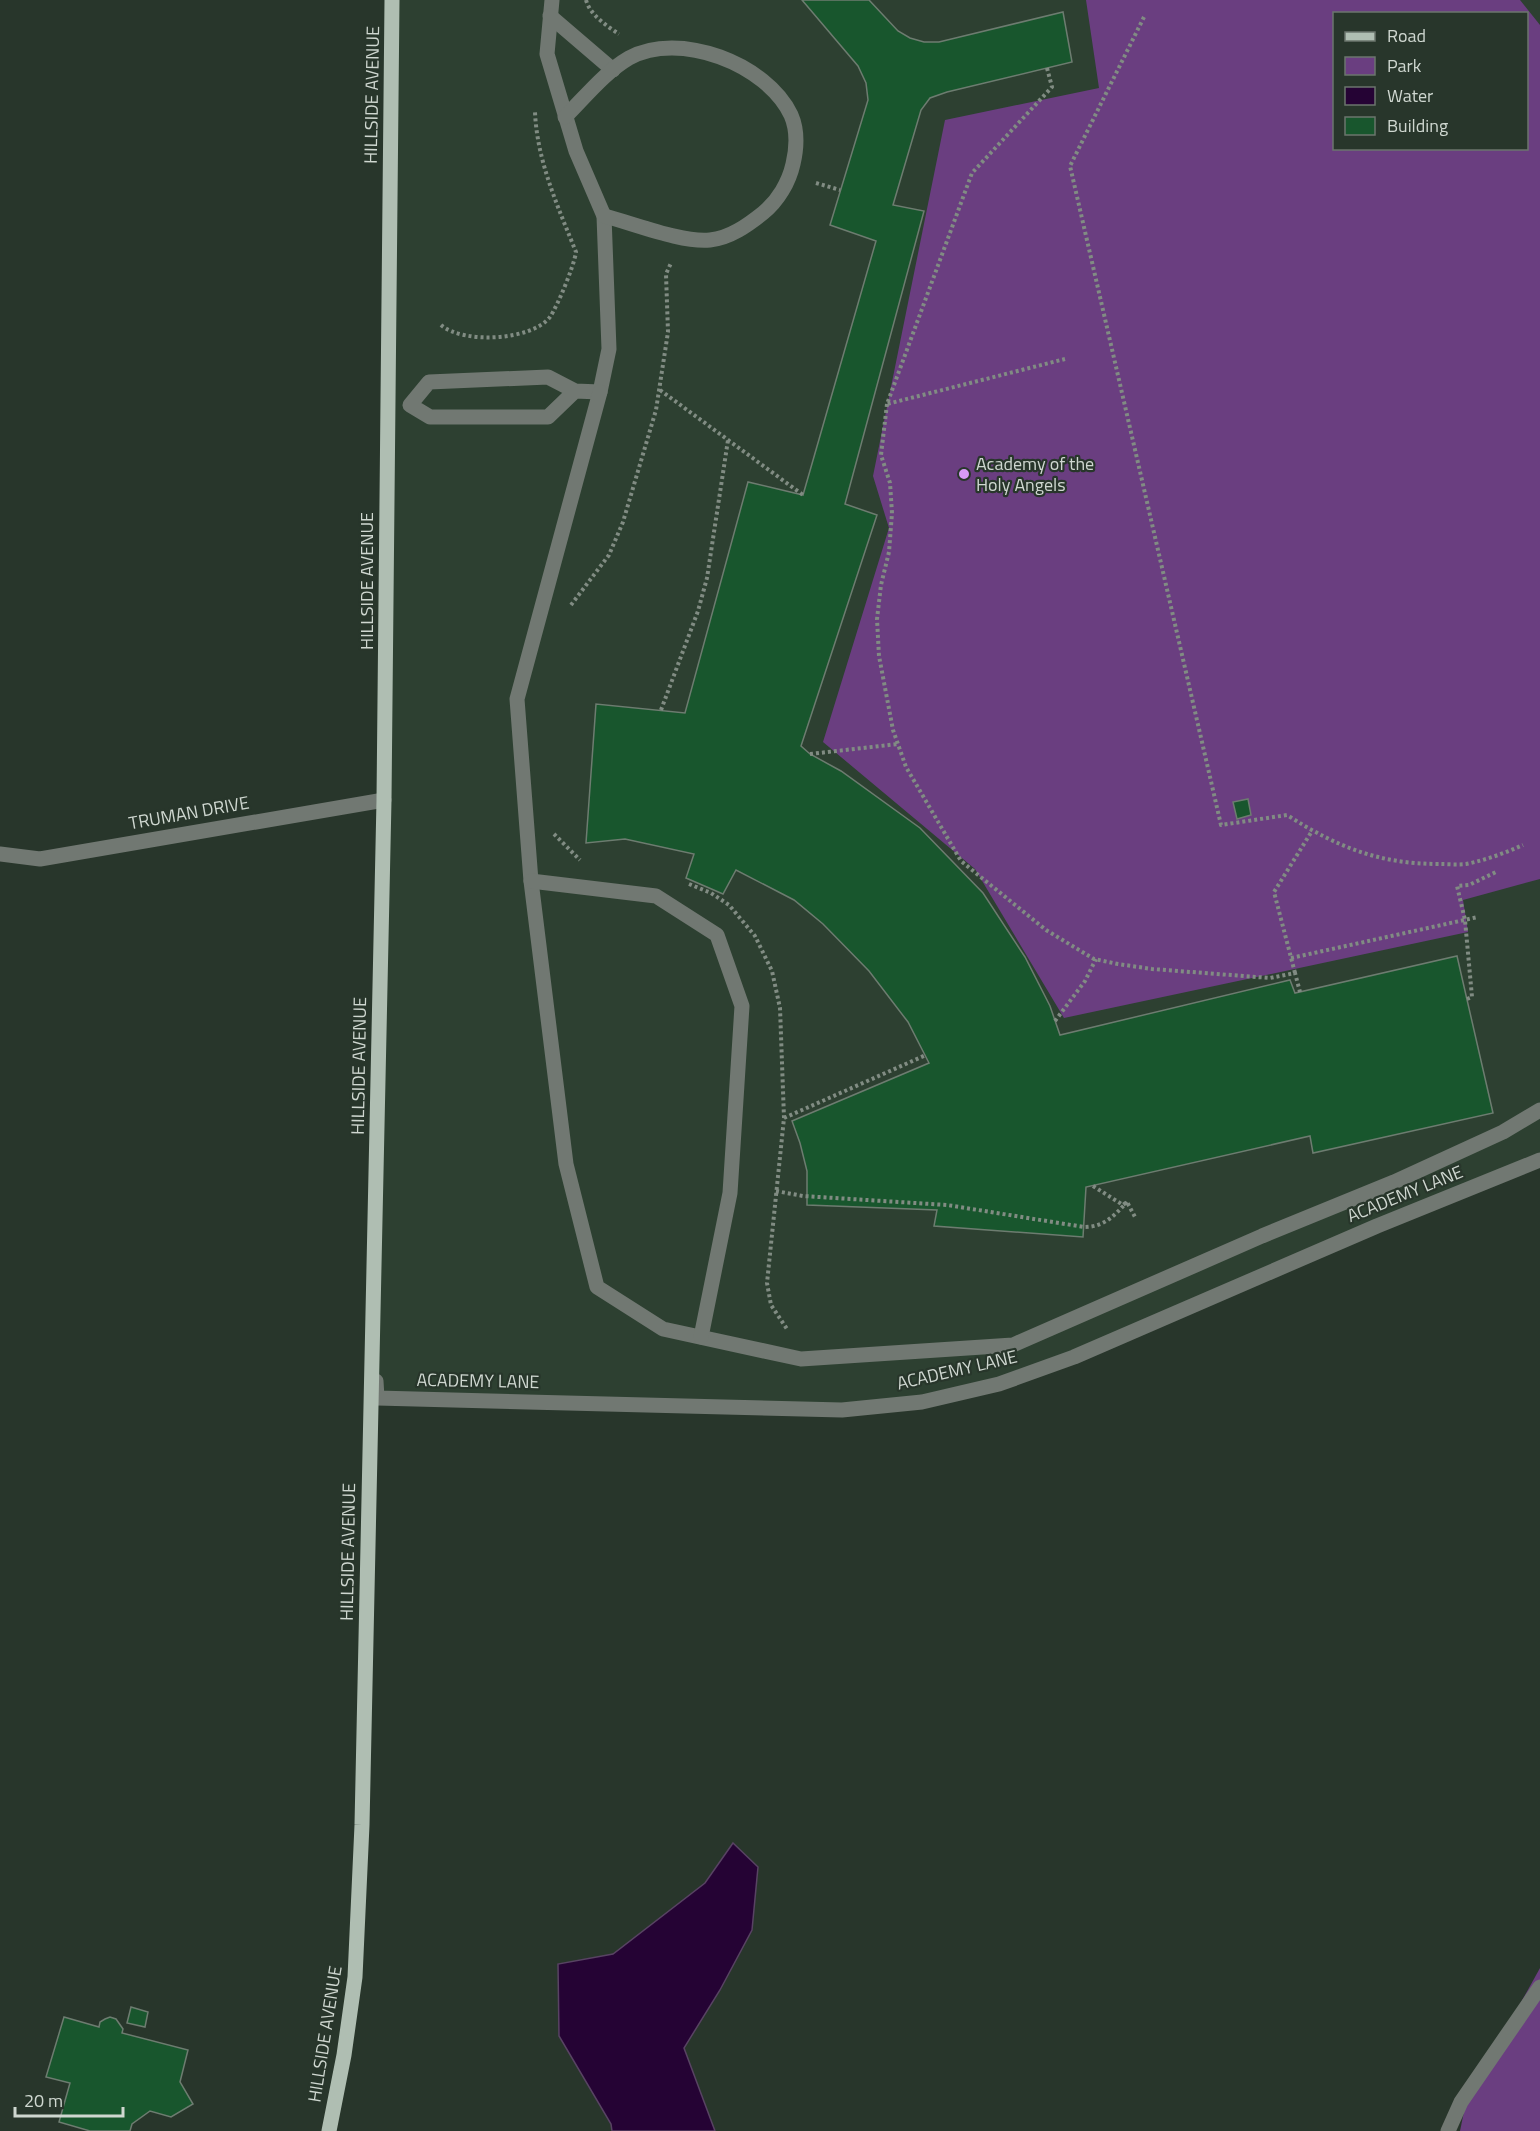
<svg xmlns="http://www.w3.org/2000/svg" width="1540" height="2131" font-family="'Titillium Web',sans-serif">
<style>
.built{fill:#2d4031;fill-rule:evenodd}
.green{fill:#6a3e80;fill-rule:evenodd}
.water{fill:#250334;stroke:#584363;stroke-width:1.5}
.building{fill:#18562d;stroke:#6d7c70;stroke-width:1.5}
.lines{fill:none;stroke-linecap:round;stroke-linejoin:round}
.path{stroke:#818c83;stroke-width:4;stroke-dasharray:3 3;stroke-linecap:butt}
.minor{stroke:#717872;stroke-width:15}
.major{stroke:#afbeb2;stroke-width:15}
.poi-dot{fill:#d89af8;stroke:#28362b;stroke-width:2}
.labels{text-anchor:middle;stroke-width:4.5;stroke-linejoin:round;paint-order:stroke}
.street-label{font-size:18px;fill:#cfd7d0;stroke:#28362b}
.poi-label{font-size:18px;fill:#cfd7d0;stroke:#28362b;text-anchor:start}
</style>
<rect width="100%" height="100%" fill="#28362b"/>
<!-- built -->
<path class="built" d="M393,0h1147v1160l-541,224 -157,26 -465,-12zM1334,14h192v134h-192z"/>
<!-- green -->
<g class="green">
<path d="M1086,0h434l20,25v854l-77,21 5,32 -404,86 -89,-149 -152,-127 66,-214 -16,-52 72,-356 154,-32zM1334,14h192v134h-192z"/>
<path d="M1540,1968v163h-80l6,-29z"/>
</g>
<!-- water -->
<path class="water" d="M733,1843l25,24 -6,63 -32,60 -36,58 31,83h-103l-1,-7 -52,-88 -1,-72 55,-10 92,-71z"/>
<!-- building -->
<g class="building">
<path d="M802,0h67l29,31 12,7 14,4h15l124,-30 9,50 -125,30 -17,6 -9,12 -28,95 31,6 -79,293 32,11 -76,231 9,8 31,17 79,57 63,65 42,64 25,49 10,29 230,-55 5,13 162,-37 36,157 -180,40 -3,-17 -224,51 -3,50 -149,-11 3,-16 -130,-5v-34l-7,-28 -8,-22 137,-58 -21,-41 -39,-51 -46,-47 -29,-24 -58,-30 -13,24 -37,-16 8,-24 -69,-15 -39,4 10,-139 89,9 63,-231 55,13 73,-254 -46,-16 38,-125 -2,-17 -8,-17z"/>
<path d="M1248,799l3,16 -14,4 -4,-17z"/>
<path d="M131,2007l17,5 -3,15 -18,-4z"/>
<path d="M64,2017l35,10 1,-5 5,-3 5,-2 6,2 7,10 -1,4 66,17 -8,32 13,22 -22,13 -21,-6 -18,13 -2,7h-40l-31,-9 11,-39 -24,-6z"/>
</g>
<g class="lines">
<!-- path -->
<g class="path">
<path d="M586,0c4,15 21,26 33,34"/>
<path d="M1144,17l-74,149 151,659 66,-10c50,32 92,49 152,49 8,0 18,1 27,0 20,-4 39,-11 57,-19"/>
<path d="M1047,68l5,19 -80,86 -85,231 178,-45"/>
<path d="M816,183l24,7"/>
<path d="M441,325c22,19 90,16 109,-8 8,-12 24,-51 26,-65 -18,-45 -39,-91 -41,-140"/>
<path d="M660,390l143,105"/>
<path d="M887,404l-6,51 9,28 2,30 -3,39 -8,33 -4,34 2,37 14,74 13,37 55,94 85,69 48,29 24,5 34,5 118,9 25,-5 5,19"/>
<path d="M571,605l38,-50 14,-33 33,-112 12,-78 -2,-58 5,-11"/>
<path d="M661,710l37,-99 9,-33 21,-138"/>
<path d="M810,754l88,-10"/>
<path d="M554,834l26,26"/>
<path d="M689,884l22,9 18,12 26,31 17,35 8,37 4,110 -17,165 4,22 16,24"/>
<path d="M1291,958l187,-41"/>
<path d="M1295,973l-21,-81 38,-61"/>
<path d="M1467,999l5,-2 -7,-77 -8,-34 12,-1 27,-13"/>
<path d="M1055,1021l30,-40 11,-22"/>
<path d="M784,1118l142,-63"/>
<path d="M1093,1186l30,19 4,-3 8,15"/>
<path d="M776,1191l27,5 144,9 137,22c20,0 30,-11 43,-25"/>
</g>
<!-- minor -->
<g class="minor">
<path d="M552,0l-5,54 29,97 28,65 5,133 -9,43 -25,-1 -27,-14 -119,5 -19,23 20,12h118l27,-26"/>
<path d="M550,16l63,54"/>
<path d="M565,117c20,-20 40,-45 64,-59 50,-28 138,6 162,57 7,16 6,32 2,49 -4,18 -15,37 -30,49 -15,12 -33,25 -53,27 -28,3 -77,-17 -106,-24"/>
<path d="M600,392l-83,307 14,182 35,283 31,123 66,42 138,30 212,-14 249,-109 132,-54 109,-50 37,-22"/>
<path d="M0,854l40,5 344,-59"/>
<path d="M531,881l125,15 61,39 25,71 -12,187 -29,144"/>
<path d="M376,1381l1,17 465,12 80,-8 77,-18 75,-27 303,-131 163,-66"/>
<path d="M1448,2131l13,-29 79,-115"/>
</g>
<!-- major -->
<path class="major" d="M329,2131l15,-76 11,-78 7,-152 22,-1025 8,-800"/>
</g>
<!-- markers -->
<circle class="poi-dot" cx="964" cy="474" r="6"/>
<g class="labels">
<!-- street labels -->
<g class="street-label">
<text transform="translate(372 95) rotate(-89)" y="6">HILLSIDE AVENUE</text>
<text transform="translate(367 581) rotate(-90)" y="6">HILLSIDE AVENUE</text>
<text transform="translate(189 813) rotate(-10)" y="6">TRUMAN DRIVE</text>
<text transform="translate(359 1066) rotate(-89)" y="6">HILLSIDE AVENUE</text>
<text transform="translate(1405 1194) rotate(-22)" y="6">ACADEMY LANE</text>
<text transform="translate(957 1370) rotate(-13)" y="6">ACADEMY LANE</text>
<text transform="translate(478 1381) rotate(1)" y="6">ACADEMY LANE</text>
<text transform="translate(348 1552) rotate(-89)" y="6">HILLSIDE AVENUE</text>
<text transform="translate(325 2034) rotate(-81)" y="6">HILLSIDE AVENUE</text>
</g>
<!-- poi labels -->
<g class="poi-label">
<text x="976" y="470">Academy of the<tspan x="976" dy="21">Holy Angels</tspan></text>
</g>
</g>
<!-- legend -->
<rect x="1333" y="12" width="195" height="138" fill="#28362b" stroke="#6b766d" stroke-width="1.5"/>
<rect x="1345" y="32" width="30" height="9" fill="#afbeb2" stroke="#6b766d" stroke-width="1.5"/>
<text x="1387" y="42" font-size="18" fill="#cfd7d0">Road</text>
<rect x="1345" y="57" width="30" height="18" fill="#6a3e80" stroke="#6b766d" stroke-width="1.5"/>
<text x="1387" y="72" font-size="18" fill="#cfd7d0">Park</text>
<rect x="1345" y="87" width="30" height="18" fill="#250334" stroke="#6b766d" stroke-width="1.5"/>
<text x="1387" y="102" font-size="18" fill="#cfd7d0">Water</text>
<rect x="1345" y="117" width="30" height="18" fill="#18562d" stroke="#6b766d" stroke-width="1.5"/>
<text x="1387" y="132" font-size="18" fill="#cfd7d0">Building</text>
<!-- scale -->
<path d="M15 2107v9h108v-9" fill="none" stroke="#cfd7d0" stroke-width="3"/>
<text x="24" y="2107" font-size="18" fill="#cfd7d0" stroke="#28362b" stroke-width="4.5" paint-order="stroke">20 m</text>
</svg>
